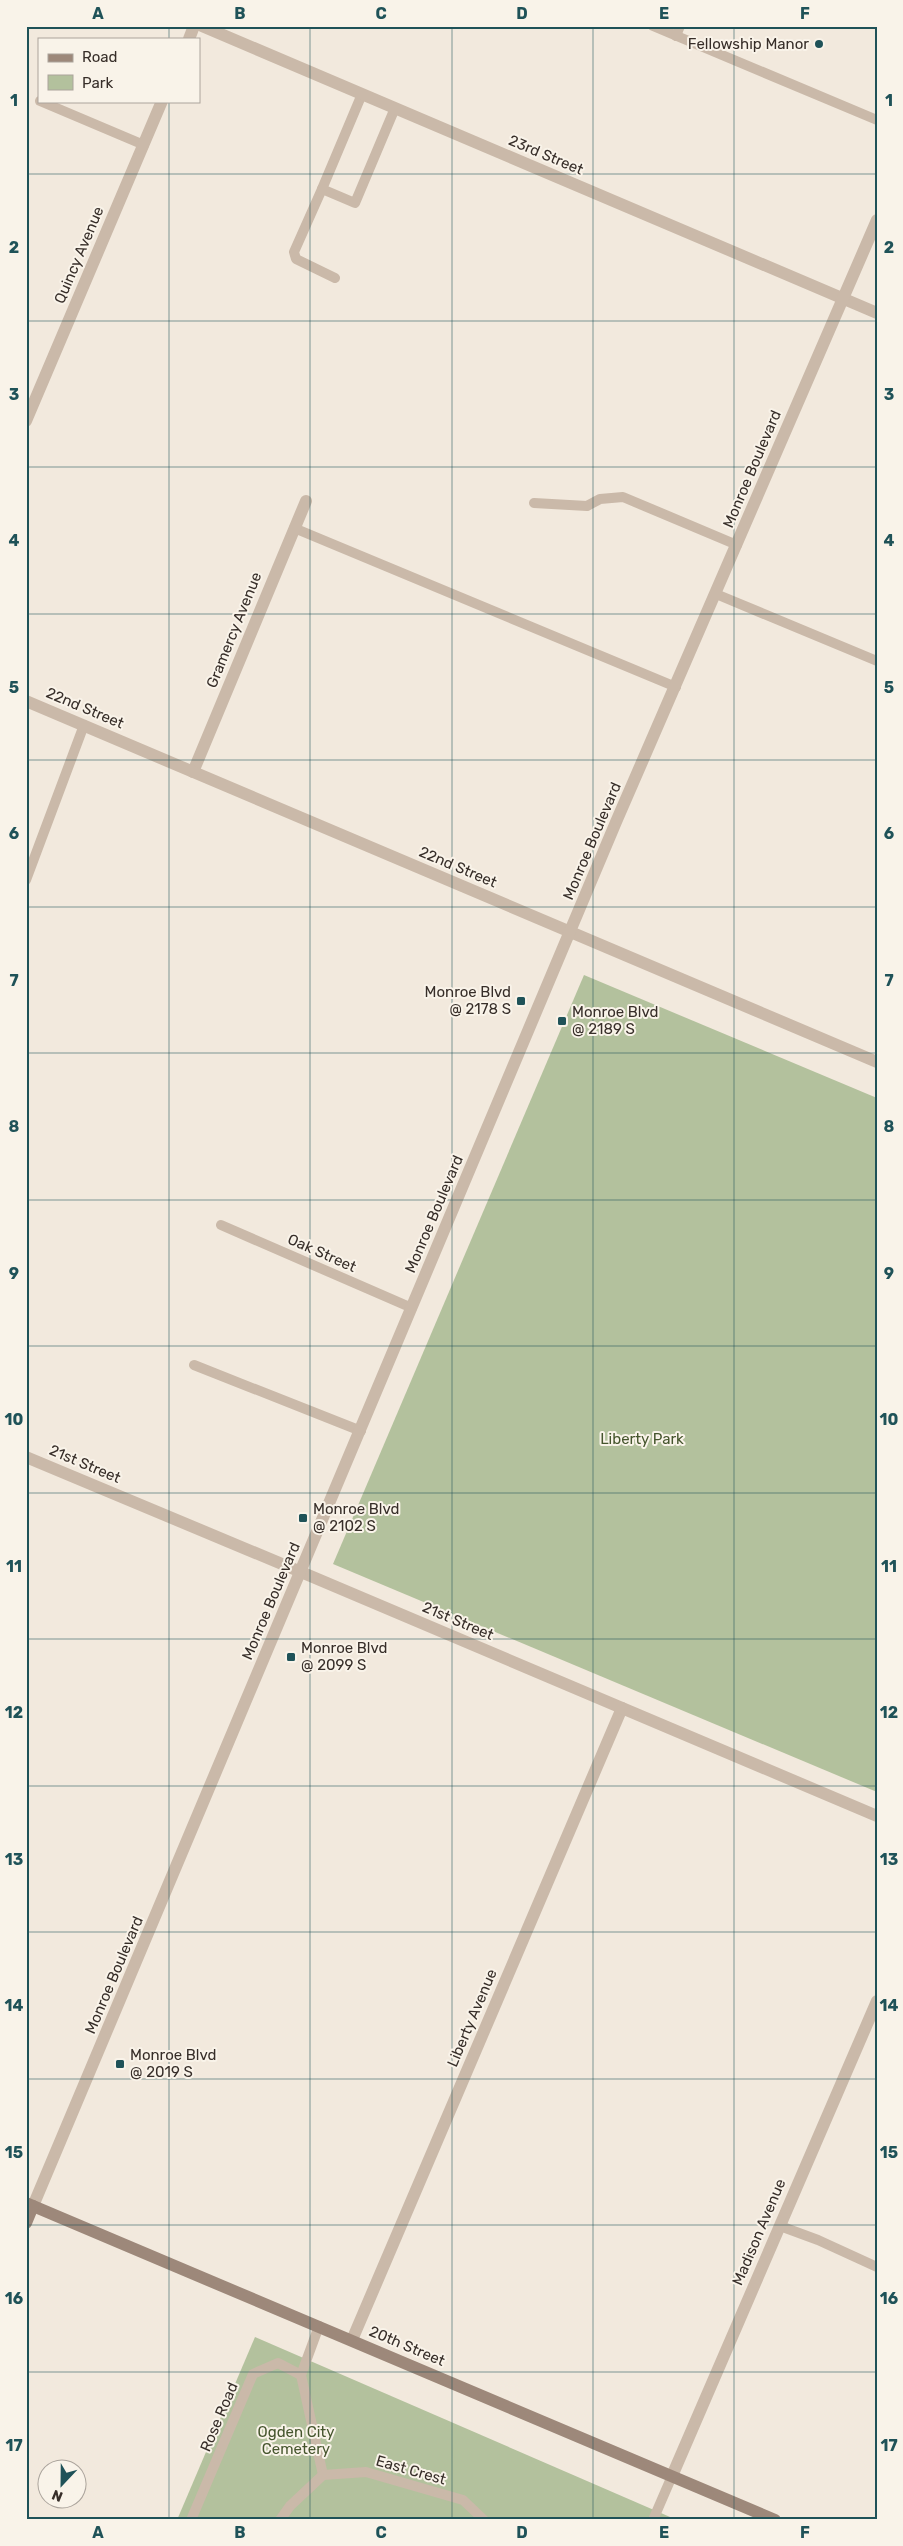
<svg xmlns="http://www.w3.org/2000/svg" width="903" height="2546" font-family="Rubik,sans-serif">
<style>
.green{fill:#b3c19d}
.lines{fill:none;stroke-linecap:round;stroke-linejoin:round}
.service{stroke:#cab9a9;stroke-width:10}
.minor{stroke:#cab9a9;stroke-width:12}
.tertiary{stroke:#cab9a9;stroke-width:12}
.secondary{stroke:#9d887a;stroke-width:12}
.grid{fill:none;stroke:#1f5258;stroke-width:1;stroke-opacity:0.55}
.poi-dot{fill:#1f5258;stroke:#f9f3e9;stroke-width:2}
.labels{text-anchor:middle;stroke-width:4;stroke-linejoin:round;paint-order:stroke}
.poi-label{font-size:15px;fill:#372e29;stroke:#f9f3e9;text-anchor:start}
.street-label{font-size:15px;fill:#372e29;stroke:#f9f3e9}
.park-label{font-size:15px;fill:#45552d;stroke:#f9f3e9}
.neatline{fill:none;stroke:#1f5258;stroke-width:2}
.grid-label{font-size:16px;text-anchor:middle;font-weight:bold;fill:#1f5258}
</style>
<rect width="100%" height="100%" fill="#f2e9dd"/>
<!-- green -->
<g class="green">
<path d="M584,975l293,123v694l-544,-228z"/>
<path d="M255,2337l422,183h-500z"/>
</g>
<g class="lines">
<!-- service -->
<g class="service">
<path d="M653,26l224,94"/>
<path d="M676,36l4,-10"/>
<path d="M362,94l-40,95 33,14 40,-95"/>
<path d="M40,101l104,44"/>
<path d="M322,189l-28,63 2,7 39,19"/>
<path d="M534,503l53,3 13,-7 23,-2 114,48"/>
<path d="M294,528l382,159"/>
<path d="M716,594l161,67"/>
<path d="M26,880l58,-155"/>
<path d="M221,1225l191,83"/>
<path d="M194,1365l167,66"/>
<path d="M780,2226l38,14 59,27"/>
<path d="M319,2326l-18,49 22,100"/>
<path d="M191,2520l62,-146 25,-11 23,12"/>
<path d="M280,2520l10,-14 33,-31 43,-3 97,28 21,20"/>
<path d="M653,2520l19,-44"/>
</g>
<!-- minor -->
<g class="minor">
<path d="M189,39l5,-13"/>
<path d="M26,421l136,-320"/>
<path d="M193,772l113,-271"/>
<path d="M26,1457l275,115"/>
<path d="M352,2340l270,-632"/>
<path d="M672,2476l205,-475"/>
</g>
<!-- tertiary -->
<g class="tertiary">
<path d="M202,26l675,287"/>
<path d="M26,701l851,361"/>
<path d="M301,1572l576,244"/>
<path d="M33,2206l583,-1384 261,-602"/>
</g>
<!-- secondary -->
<g class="secondary">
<path d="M26,2203l749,317"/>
<path d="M26,2223l7,-17"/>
</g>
</g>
<!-- grid -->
<path class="grid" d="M169,26v13M310,26v2494M452,26v2494M593,26v2494M734,26v2494M169,101v2419M26,174h851M26,321h851M26,467h851M26,614h851M26,760h851M26,907h851M26,1053h851M26,1200h851M26,1346h851M26,1493h851M26,1639h851M26,1786h851M26,1932h851M26,2079h851M26,2225h851M26,2372h851"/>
<!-- markers -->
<g class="poi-dot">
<circle cx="819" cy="44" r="5"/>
<rect x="516" y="996" width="10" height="10" rx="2.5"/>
<rect x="557" y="1016" width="10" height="10" rx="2.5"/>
<rect x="298" y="1513" width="10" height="10" rx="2.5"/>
<rect x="286" y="1652" width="10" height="10" rx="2.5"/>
<rect x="115" y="2059" width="10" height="10" rx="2.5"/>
</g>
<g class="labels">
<!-- poi labels -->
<g class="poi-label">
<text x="809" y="49" text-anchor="end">Fellowship Manor</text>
<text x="511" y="997" text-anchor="end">Monroe Blvd<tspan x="511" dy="17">@ 2178 S</tspan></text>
<text x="572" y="1017">Monroe Blvd<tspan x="572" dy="17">@ 2189 S</tspan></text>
<text x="313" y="1514">Monroe Blvd<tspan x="313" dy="17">@ 2102 S</tspan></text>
<text x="301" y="1653">Monroe Blvd<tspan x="301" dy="17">@ 2099 S</tspan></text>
<text x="130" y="2060">Monroe Blvd<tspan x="130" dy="17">@ 2019 S</tspan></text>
</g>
<!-- street labels -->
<g class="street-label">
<text transform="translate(546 155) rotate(23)" y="5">23rd Street</text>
<text transform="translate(79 255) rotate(-67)" y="5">Quincy Avenue</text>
<text transform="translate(752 469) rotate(-67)" y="5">Monroe Boulevard</text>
<text transform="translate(234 630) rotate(-68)" y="5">Gramercy Avenue</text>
<text transform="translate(85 708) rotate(23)" y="5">22nd Street</text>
<text transform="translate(592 841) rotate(-67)" y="5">Monroe Boulevard</text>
<text transform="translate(458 867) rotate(23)" y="5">22nd Street</text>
<text transform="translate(434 1214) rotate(-67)" y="5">Monroe Boulevard</text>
<text transform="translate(322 1253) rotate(24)" y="5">Oak Street</text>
<text transform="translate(85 1464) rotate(23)" y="5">21st Street</text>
<text transform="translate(271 1601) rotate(-67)" y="5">Monroe Boulevard</text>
<text transform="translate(458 1621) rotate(23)" y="5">21st Street</text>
<text transform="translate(114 1975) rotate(-67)" y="5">Monroe Boulevard</text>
<text transform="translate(472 2018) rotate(-67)" y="5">Liberty Avenue</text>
<text transform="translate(759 2232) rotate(-67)" y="5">Madison Avenue</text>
<text transform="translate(407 2346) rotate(23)" y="5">20th Street</text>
<text transform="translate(219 2417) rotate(-67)" y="5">Rose Road</text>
<text transform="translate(411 2470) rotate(16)" y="5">East Crest</text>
</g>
<!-- park labels -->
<g class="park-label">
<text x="642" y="1444">Liberty Park</text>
<text x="296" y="2437">Ogden City<tspan x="296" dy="17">Cemetery</tspan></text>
</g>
</g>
<!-- border -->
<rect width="903" height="2546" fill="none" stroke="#f9f3e9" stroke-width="55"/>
<!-- legend -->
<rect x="38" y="38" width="162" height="65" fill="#f9f3e9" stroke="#aba49c"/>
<rect x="48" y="54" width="25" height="8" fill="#9d887a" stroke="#aba49c"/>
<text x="82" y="62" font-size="15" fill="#372e29">Road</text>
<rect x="48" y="75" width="25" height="15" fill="#b3c19d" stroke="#aba49c"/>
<text x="82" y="88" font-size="15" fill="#372e29">Park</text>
<!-- north arrow -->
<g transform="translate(62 2484) rotate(202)"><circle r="24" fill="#f9f3e9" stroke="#aba49c"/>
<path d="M0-4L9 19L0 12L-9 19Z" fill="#1f5258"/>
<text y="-8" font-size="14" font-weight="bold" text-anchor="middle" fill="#372e29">N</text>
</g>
<rect x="28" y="28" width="848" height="2490" class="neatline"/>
<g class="grid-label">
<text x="98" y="19">A</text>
<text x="240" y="19">B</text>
<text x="381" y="19">C</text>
<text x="522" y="19">D</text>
<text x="664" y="19">E</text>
<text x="805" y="19">F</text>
<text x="14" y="106">1</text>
<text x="889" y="106">1</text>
<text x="14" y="253">2</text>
<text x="889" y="253">2</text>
<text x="14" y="400">3</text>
<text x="889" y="400">3</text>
<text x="14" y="546">4</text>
<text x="889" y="546">4</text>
<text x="14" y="693">5</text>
<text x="889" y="693">5</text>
<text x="14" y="839">6</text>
<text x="889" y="839">6</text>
<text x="14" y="986">7</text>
<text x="889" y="986">7</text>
<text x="14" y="1132">8</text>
<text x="889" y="1132">8</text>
<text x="14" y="1279">9</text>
<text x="889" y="1279">9</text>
<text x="14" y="1425">10</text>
<text x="889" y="1425">10</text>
<text x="14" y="1572">11</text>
<text x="889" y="1572">11</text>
<text x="14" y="1718">12</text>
<text x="889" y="1718">12</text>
<text x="14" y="1865">13</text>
<text x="889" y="1865">13</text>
<text x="14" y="2011">14</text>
<text x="889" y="2011">14</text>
<text x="14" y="2158">15</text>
<text x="889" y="2158">15</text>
<text x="14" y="2304">16</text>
<text x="889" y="2304">16</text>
<text x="14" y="2451">17</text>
<text x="889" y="2451">17</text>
<text x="98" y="2538">A</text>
<text x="240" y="2538">B</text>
<text x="381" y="2538">C</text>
<text x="522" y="2538">D</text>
<text x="664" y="2538">E</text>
<text x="805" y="2538">F</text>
</g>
</svg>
